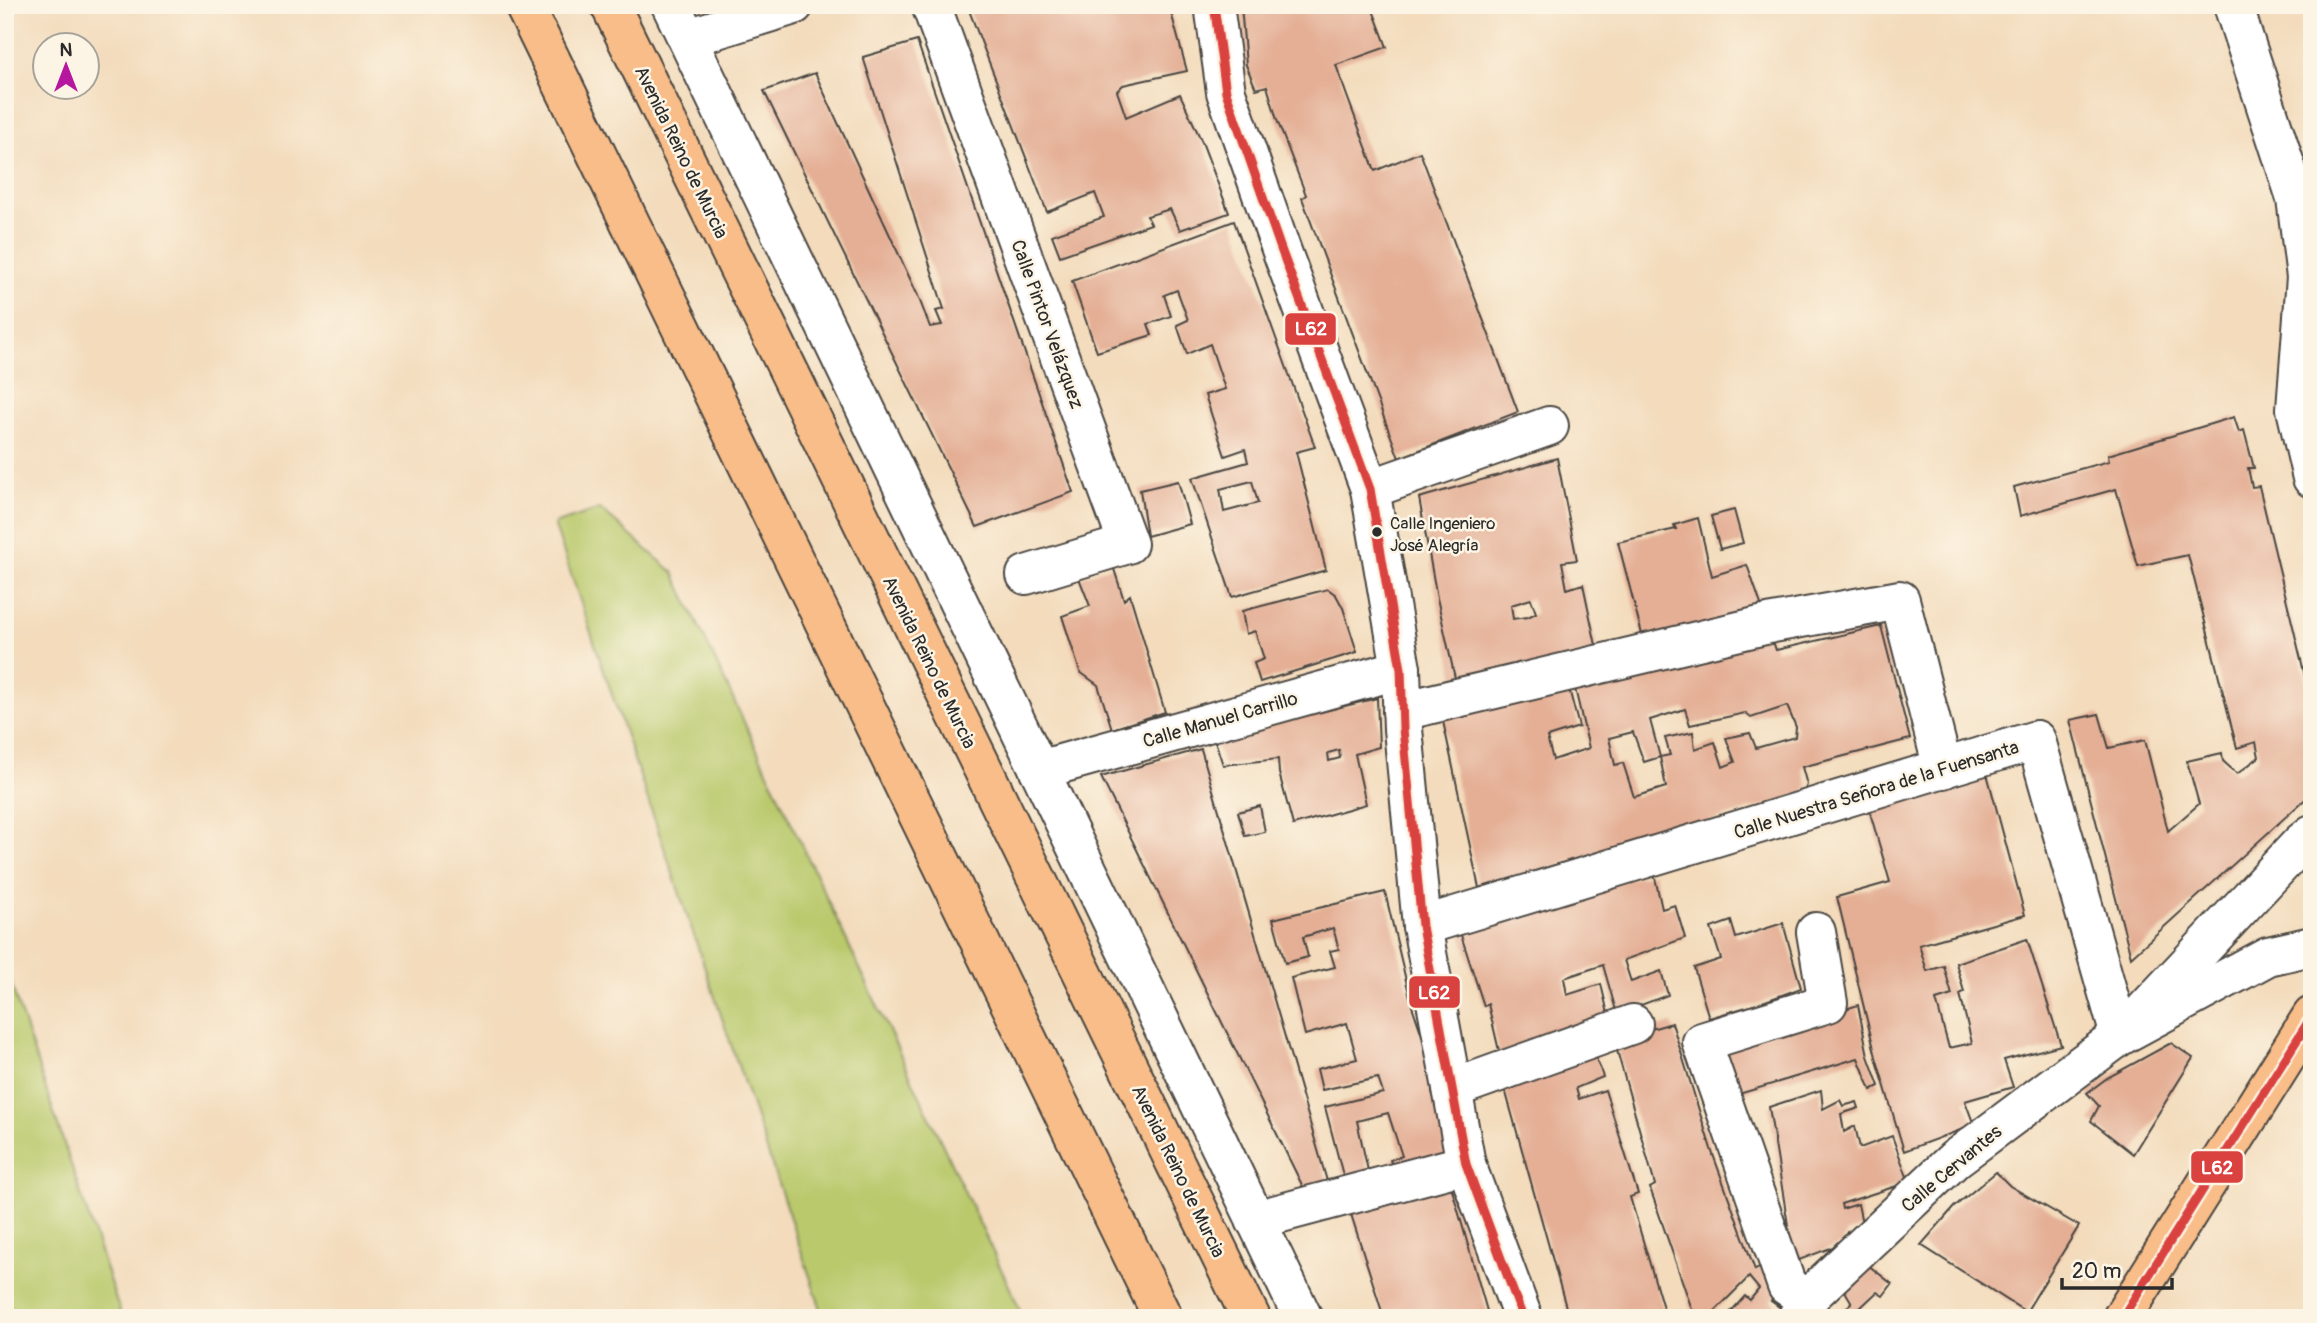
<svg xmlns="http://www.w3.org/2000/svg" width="2317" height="1323" font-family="Pangolin,sans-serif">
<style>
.green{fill:#b9c96c;stroke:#727a4c;stroke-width:2}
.building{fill:#e4af95;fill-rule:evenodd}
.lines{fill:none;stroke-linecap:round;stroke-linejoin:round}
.minor-casing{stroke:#494541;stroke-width:42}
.major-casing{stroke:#494541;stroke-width:42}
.minor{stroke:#fff;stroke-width:38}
.major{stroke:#f8bd88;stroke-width:38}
.bus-1-casing{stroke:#fcf5e5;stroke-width:14}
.bus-1{stroke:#da4240;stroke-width:9}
.bus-dot{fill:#2b2b2b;stroke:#fcf5e5;stroke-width:2.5}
.labels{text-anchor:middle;stroke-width:5;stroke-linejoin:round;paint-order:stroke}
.bus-label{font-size:17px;fill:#2b2b2b;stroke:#fcf5e5;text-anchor:start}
.street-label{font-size:19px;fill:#2b2b2b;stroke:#fcf5e5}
.line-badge{stroke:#fcf5e5;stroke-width:2.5}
.badge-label{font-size:19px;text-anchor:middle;font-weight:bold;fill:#fff}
</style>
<rect width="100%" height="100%" fill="#fcf5e5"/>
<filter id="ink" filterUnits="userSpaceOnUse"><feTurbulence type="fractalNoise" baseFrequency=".0143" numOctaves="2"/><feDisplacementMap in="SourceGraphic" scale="14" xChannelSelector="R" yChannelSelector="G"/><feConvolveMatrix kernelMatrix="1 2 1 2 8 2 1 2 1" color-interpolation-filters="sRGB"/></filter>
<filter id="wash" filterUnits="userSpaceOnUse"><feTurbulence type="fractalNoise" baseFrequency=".00686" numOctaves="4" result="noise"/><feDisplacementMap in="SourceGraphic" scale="28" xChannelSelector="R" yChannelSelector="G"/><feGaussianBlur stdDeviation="1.57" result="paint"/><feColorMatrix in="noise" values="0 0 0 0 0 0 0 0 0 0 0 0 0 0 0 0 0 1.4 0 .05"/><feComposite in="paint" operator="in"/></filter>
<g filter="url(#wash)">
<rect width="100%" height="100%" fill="#f3dbbc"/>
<!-- green -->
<g class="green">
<path d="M600,509l74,64 350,745h-200l-270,-794z"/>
<path d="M5,966l117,352h-117z"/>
</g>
<g id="blocks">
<!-- building -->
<g class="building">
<path d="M967,5h202l18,66 -64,14 -6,6 9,26 54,-23 22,48 27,71 -49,17 -10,-21 -23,7 4,8 -91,32 -8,-21 52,-18 -9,-24 -48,19z"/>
<path d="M1241,5h130l16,42 -51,18 11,31 28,75 45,-19 98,260 -119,46 -97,-260 4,-3 -29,-75 -10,-34 -11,3 -10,-24z"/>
<path d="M917,41l156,451 -96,35 -213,-436 51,-18 103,223 12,31 12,-2 -6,-14 8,-2 -81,-252z"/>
<path d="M1234,221l81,226 -19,5 30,118 -94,27 -40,-119 56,-16 -3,-13 -20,7 -20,-61 20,-6 -15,-45 -23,10 -10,-29 11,-5 -11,-30 -13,5 7,21 -23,8 4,11 -55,17 -25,-71zM1252,481l6,22 -34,9 -4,-23z"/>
<path d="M2234,417l5,15 5,-2 10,38h-6l4,19 7,-1 53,219v88l-181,164 -61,-237 29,-6 10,34 36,-8 23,91 31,-27 -12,-43 35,-8 1,8 14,13 22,-17 -3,-15 -19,6 -49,-193 -50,11 -22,-77 -96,27 -6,-29 95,-26 -1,-6z"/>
<path d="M1557,458l20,102 -15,2 5,27 16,-5 14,66 -140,37 -20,-89 -18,-100zM1531,599l5,14 -8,4 -15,2 -2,-14z"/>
<path d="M1178,481l12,43 -43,12 -7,-46z"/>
<path d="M1734,510l9,33 -23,6 -9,-33z"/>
<path d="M1698,518l14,58 35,-11 17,48 -120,29 -26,-100 58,-13 -2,-4z"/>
<path d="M1113,566l11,34 6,-5 35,117 -53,17 -14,-44 -18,-13 -18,-56 28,-10 -11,-28z"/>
<path d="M1328,589l8,6 7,13 14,44 -97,30 -6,-19 10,-4 -9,-28 -9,3 -4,-23z"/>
<path d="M1881,626l29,113 -108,28 5,18 -4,9 -324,94 -38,-176 126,-31 12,46 -32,10 6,23 36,-12 -16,-68 196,-50 7,20zM1787,706l9,21 -1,10 -39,11 -6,-15 -24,5 9,24 -12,5 -8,-25 -20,7 -2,-17 -28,6 5,17 -10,2 6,30 -32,10 -11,-34 -8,2 -6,-27 24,-6 11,30 16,-5 -10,-37 35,-11 5,16 55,-12 6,5z"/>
<path d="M1377,698l2,49 -24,7 11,50 -73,21 -14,-52 -1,-14 -55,6 -12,-36 58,-4zM1339,750l1,8 -11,3 -1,-8z"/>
<path d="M1201,749l128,439 -23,5 -205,-416z"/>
<path d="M1986,770l39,145 -106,30 8,26 17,-5 8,29 -16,5 13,48 23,-5 -12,-49 4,-2 -8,-29 71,-24 34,106 -57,15 9,27 -48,14 9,24 -70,26 -28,-94 -39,-160 53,-15 -21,-73z"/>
<path d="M1260,806l5,26 -20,4 -7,-24z"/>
<path d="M1654,873l8,36 13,-4 10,33 -61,22 7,22 30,-11 7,24 -51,19 -14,-49 -39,13 3,17 34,-11 8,34 -109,37 -12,-51 -4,2 -26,-80z"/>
<path d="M1385,892l27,114 12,35 29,117 -59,12 -4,-10 12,-4 -14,-43 -31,8 12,54 -24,8 -20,-76 58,-14 -5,-15 -56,12 -5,-21 40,-10 -10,-36 -42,12 -14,-57 44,-11 -5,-16 9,-2 -6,-21 -30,9 5,20 -23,6 -12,-44z"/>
<path d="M1731,921l5,17 47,-15 18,65 -44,16 -48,14 -15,-50 27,-9 -10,-31z"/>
<path d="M1858,1005l10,51 11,30 -8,4 -13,-32 -119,36 -15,-46z"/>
<path d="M1672,1023l39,126 44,121 10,-5 15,26 -9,10 11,8 -8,9h-49l20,-22 5,4 9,-11 -10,-12 -35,35 7,6h-26l-45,-130 5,-3 -41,-145z"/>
<path d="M2171,1043l22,15 -60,96 -42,-33 8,-15 -12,-13 20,-15z"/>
<path d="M1592,1047l11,30 -27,11 3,11 26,-9 33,104 -8,3 36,121h-97l-66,-236z"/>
<path d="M1821,1090l2,19 17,-9 3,6 14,-4 2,6 -18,6 3,18 11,-6 5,22 32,-12 17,46 -68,22 1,5 16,-5 5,24 -16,4 -6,12 -47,18 -25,-155z"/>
<path d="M1996,1172l14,14 69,40 -53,86 -105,-67 33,-38z"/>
<path d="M1451,1186l38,132h-105l-34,-107z"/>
<path d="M1868,1265l24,19 -9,12 -6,-4 -18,17 5,9h-31l19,-15 -9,-15z"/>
</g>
</g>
</g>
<g filter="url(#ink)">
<use href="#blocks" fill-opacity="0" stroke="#494541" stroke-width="2"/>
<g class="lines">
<!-- minor casing -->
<g class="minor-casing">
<g id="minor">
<path d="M671,5l632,1313"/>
<path d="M931,5l197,539 -102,31"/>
<path d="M1214,5l12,87 55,157 89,240 31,180 2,60 19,197 44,238 57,154"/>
<path d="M2233,5l63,193 10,79 -10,132 16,69"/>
<path d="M688,38l106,-33"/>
<path d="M1370,489l179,-63"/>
<path d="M1402,711l371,-88 127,-23 43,169"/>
<path d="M1039,770l362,-101"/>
<path d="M1422,926l614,-186 84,296"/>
<path d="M2143,1012l158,-169 11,-9"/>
<path d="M1452,1089l181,-65"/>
<path d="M1255,1220l211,-56"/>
<path d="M1808,1300l-21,-14 -85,-244 126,-39 -12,-71"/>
<path d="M1797,1318l14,-23 144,-136 165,-123 148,-80 44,-10"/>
</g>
</g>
<!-- major casing -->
<g class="major-casing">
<g id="major">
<path d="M524,5l639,1313"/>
<path d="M610,5l641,1313"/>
<path d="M2122,1318l190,-302"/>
</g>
</g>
<!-- minor -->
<use href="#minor" class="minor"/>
<!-- major -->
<use href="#major" class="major"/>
<!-- bus-1 casing -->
<g class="bus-1-casing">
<g id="bus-1">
<path d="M1214,5l12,87 55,157 89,240 31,180 2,60 19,197 44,238 57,154"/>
<path d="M2122,1318l190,-302"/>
</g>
</g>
<!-- bus-1 -->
<use href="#bus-1" class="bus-1"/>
</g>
</g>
<!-- markers -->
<circle class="bus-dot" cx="1377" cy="532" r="6"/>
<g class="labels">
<!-- bus labels -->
<g class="bus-label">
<text x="1390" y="529">Calle Ingeniero<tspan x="1390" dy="22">José Alegría</tspan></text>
</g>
<!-- street labels -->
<g class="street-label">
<text transform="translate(682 152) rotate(64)" y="7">Avenida Reino de Murcia</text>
<text transform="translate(1048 324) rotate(70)" y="7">Calle Pintor Velázquez</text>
<text transform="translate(930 662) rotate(64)" y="7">Avenida Reino de Murcia</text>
<text transform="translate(1220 719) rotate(-16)" y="7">Calle Manuel Carrillo</text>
<text transform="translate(1876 789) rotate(-17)" y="7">Calle Nuestra Señora de la Fuensanta</text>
<text transform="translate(1951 1168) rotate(-40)" y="7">Calle Cervantes</text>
<text transform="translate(1179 1171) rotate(64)" y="7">Avenida Reino de Murcia</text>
</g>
</g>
<g class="line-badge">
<rect x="1284" y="312" width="53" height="34" rx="7" fill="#da4240"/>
<rect x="1408" y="975" width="53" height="34" rx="7" fill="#da4240"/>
<rect x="2190" y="1150" width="54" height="34" rx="7" fill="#da4240"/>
</g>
<g class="badge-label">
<text x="1311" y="335">L62</text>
<text x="1434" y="999">L62</text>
<text x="2217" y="1174">L62</text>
</g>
<!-- margin -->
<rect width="2317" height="1323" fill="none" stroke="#fcf5e5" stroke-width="28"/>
<!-- north arrow -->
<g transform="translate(66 66)"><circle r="33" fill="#fcf5e5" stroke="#a8a49b" stroke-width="2"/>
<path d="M0-5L12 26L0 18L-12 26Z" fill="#b5179e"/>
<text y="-10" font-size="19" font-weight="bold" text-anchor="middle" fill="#2b2b2b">N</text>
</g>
<!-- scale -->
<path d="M2062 1278v10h110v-10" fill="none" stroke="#2b2b2b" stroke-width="3.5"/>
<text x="2072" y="1278" font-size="21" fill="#2b2b2b" stroke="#fcf5e5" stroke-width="5" paint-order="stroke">20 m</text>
</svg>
